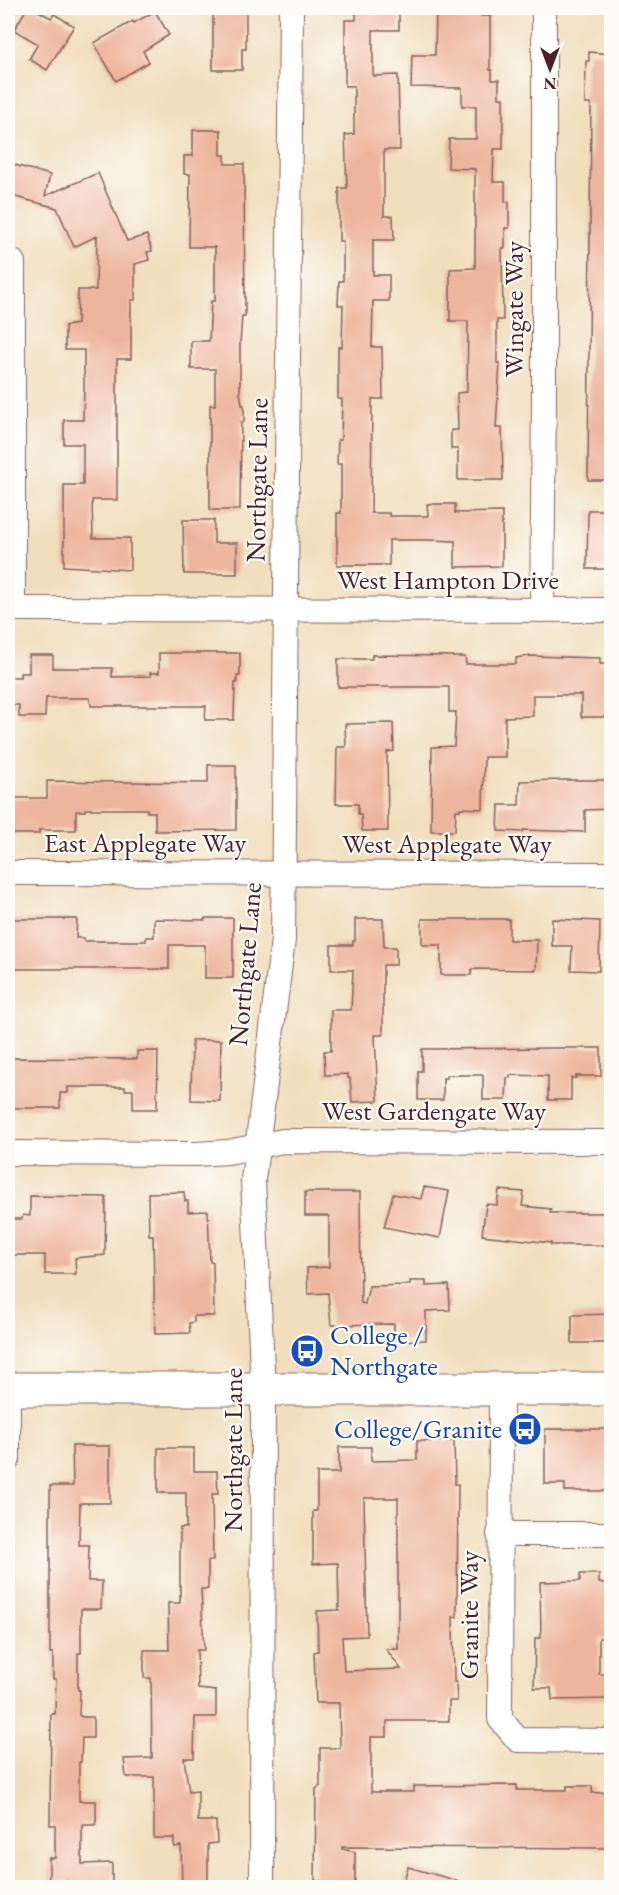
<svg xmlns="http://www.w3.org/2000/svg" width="619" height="1895" font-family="'EB Garamond',serif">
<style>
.building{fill:#eeb59e;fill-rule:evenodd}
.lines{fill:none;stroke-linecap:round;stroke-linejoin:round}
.street-casing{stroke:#84625e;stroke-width:26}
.secondary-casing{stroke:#84625e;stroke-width:35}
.street{stroke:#fff;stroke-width:24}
.secondary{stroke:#fff;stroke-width:33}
.labels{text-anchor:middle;stroke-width:4.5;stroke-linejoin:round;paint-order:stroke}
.street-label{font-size:27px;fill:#4a1f2b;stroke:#fdfcf7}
.transit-label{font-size:27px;fill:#164399;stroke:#fdfcf7;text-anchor:start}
</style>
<rect width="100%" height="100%" fill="#fdfcf7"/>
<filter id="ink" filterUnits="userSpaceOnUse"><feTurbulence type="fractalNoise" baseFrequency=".0167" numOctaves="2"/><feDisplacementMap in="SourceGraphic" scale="12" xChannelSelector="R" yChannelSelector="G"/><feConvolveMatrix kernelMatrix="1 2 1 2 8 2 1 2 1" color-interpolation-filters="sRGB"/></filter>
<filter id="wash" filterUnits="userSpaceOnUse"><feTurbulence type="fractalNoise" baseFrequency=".008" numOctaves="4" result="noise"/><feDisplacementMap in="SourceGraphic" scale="24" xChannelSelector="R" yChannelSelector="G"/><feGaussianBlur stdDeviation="1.35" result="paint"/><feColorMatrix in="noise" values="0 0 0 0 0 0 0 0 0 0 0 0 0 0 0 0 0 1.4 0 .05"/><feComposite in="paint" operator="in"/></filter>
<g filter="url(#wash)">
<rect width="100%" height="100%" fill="#f1debe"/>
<g id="blocks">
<!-- building -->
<g class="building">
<path d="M27,8h6l18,10 3,-4 20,12 -27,44 -18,-11 9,-15 -24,-14z"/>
<path d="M213,8h33v41h-4v21h-29z"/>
<path d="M356,8h43v22h-26v46l25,-1 2,75h-16v66h9l1,24h-21v35h16v26h-16l-1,46h10l1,52h-11l-1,114h18v3h39l-1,-12h28v9l47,-1v54l-47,1v-26l-27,-1h-39v25h-52v-52h4v-49h-4l1,-24h3l1,-41h-4v-52h4l1,-42h-5l1,-24h4v-40h-4v-53h8l-2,-53 9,-1v-48h-9v-66h11z"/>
<path d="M436,8h45v8h9v54h2v10h7v18h4v51h-9l-1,33h12v20h4v26h-4v20h-3l1,72h-6v43h3l-4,65h6l1,52h-45v-31h-7v-19h7l-1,-37 10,-1 1,-71h-18v-52l25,-1v-99l-27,-1 1,-29h27v-33h-14v-18l-51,-1 1,-32h23z"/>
<path d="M155,11l14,24 -26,16 6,11 -33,19 -22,-38 39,-22 1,2z"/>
<path d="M589,52l23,2v426h-24l3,-376h-6l1,-43h3z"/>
<path d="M193,130h28v25h4v9h19l1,152h-3l-2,28v48l2,13h2v17h-3l-1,88h-30v-105h5v-36h-24v-28h18l2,-40h4v-54h-26l1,-73h-6v-18h9z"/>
<path d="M8,163l42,12 -5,21 53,-23 29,68 20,-6 5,16 -5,1 2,8 -14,4v36h-4v59h-14v141h-25l1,38h37v32l-66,-4v-81h19v-41h-19v-24h19l1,-32v-38h-19v-24l12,-2 1,-34h18l1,-54 -23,11 -17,-39 -49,-13z"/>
<path d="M588,510h24v59h-25z"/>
<path d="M183,520h31v23h23v31h-53z"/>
<path d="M159,653h81v23h-3v7h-2l-1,37h-29l1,-14h-115l-1,-8h-44l-1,19h-26v-12h-11v-28h12v-4h9v-18h24v13h59v9l39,-1 -1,-3h9z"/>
<path d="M372,655l81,1v1h12l1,7h50v-6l13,-2 71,2v6h12v53h-31v-22h-48v21l-28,1v40h-21l-1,52 -23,-1v2h-4l-1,21h-24l1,-84 22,-1 2,-34h-7v-25h-111v-28h34z"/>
<path d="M393,723l1,28 -7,1 1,79h-26l-1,-17h-3v-10h-22l1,-57h9l-1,-23z"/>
<path d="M208,765h28v65l-81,1v-19h-8v-3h-62v2h-9v19h-37v4h-31v-36h39v-17l161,2z"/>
<path d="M567,780h45v29l-27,1v22l-62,-2v2l-25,-1 1,-26h20l1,-24z"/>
<path d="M205,918h28v60h-28v-33h-36v24h-161v-31h2l1,-19h66l-1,19h8v3h62v-4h8v-18l51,1z"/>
<path d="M355,919h28l1,28h12v18h-13v70h-8l3,66 -26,1 -2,-24h-2v-4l-23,1 -1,-24h7v-41h20l2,-40h-22v-25h22v-4h2z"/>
<path d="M422,919h87v21h28l-1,30 -64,-1 -1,6h-30v-30h-19z"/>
<path d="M552,919l48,2 -1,50 -28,-1 1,-24h-20z"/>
<path d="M192,1040h29l-1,61 -29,-1z"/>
<path d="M552,1048h49v28h-25v2h-5v22h-23v-24l-38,-1v3h-3l-1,22h-23v-25h-37l1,3h-4v22h-25v-29h4v-22z"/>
<path d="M137,1051h21l-1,58h-24v-19h-8v-3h-57v6h-8v15h-52v-50l129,1z"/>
<path d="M424,1187l25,4 -9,47 -56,-11 9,-33 28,5z"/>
<path d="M499,1190l25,2 -2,14 29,3 -1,4h62v32h-61v-2l-69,-8 4,-31 11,1z"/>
<path d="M184,1192l1,9h3v11l20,-1 2,51h3l1,54h-20v6l-5,1 1,10 -35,1 -2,-99h-4l-1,-42z"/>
<path d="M305,1192h55l1,111 4,1 4,-18 41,-1v-4h16v5l23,-1 1,25 -24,1v29l-32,1v-17l-63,1 -3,-32 -20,1 -1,-26 22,-1v-51h-24z"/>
<path d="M30,1196l76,1 -1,58 -30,3 1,16h-31v-19h-34v-36h11l1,-4 7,1z"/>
<path d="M612,1314v27l-2,2h-38v-28z"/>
<path d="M545,1429h62v27h5v35h-47v-7h-20z"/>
<path d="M417,1441h37l1,43h3l-1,133h-4l1,65h2l1,19h-8v20h-62v16h-16v55h43v-6l103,-1v5h50v-4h25v7l20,-1 -2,56 -268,-1v2l13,3v35h-33v-6h-7l1,-92 4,-3v-38h20l-1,-45h-23l-2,-51 4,-1 -1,-40 22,-1 -1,-47 -25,1v-53h4v-38h22v-26h32v14l46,-1zM364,1498h34v151h-12l15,20 -57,2 -2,-34 25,-1z"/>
<path d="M72,1446h38v57h-30l-1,42h10l-1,36h14l-1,28h-20v44h-3v37h2l-1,25 3,2h11v21h-11l-1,24h-2v39h17v24h-13v3h-1v36l30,-1v24h-44v-6h-19v-23h6v-33h-5l1,-111h4l1,-35h-3v-26h-3v-167h23z"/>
<path d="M158,1448h36v23h23l1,23h-6l1,67h-5v28h-7l3,61h-7l1,39 18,2v26h-21l-1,41h-10l5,34 9,-1v30h18l1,22 -9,1v43h-26l-1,-41 -7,1v-9h-20v-61h-28l-2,-18 28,-1 -1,-80h-7v-28h25l-1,-47h12v-75h6v-35h-28z"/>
<path d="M580,1574h19v9h13v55h-13v36h13v25l-60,1 -1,-12h-17l1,-50h6l-1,-56 40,-1z"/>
<path d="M408,1867l54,15v5h-60z"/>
</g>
</g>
</g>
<g filter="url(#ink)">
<use href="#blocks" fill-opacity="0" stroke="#84625e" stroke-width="1.5"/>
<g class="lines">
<!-- street casing -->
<g class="street-casing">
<g id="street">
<path d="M8,261l5,1v347"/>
<path d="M8,609l604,1"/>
<path d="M542,610l2,-211v-391"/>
<path d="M8,873l604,1"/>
<path d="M8,1153l188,1 32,-2 55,-11 329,1"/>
<path d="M501,1389l-1,330 18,21 94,1"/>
<path d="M8,1459v-70"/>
<path d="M499,1534h113"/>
<path d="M262,1888l1,-500 -10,-208 30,-240 8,-932"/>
</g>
</g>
<!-- secondary casing -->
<g class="secondary-casing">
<path id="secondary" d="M8,1389h604"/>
</g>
<!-- street -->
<use href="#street" class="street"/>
<!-- secondary -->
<use href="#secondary" class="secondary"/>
</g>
</g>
<!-- icons -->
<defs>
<g id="bus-disc" transform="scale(1.725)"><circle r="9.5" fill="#1a4fb4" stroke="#fdfcf7"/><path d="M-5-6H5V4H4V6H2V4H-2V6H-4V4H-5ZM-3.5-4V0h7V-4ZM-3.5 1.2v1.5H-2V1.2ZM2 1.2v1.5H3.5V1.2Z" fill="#fff"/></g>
</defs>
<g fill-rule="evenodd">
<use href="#bus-disc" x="307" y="1351"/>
<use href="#bus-disc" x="525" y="1429"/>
</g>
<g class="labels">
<!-- street labels -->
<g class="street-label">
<text transform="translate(514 309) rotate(-90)" y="9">Wingate Way</text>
<text transform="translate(257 480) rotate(-89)" y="9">Northgate Lane</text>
<text x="448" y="589">West Hampton Drive</text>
<text x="145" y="852">East Applegate Way</text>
<text x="447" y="853">West Applegate Way</text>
<text transform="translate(245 964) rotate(-85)" y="9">Northgate Lane</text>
<text x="434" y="1120">West Gardengate Way</text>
<text transform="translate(233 1450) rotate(-90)" y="9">Northgate Lane</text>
<text transform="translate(469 1615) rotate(-90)" y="9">Granite Way</text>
</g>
<!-- transit labels -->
<g class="transit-label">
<text x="330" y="1344">College /<tspan x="330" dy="31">Northgate</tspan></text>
<text x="502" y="1438" text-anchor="end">College/Granite</text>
</g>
</g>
<!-- margin -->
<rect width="619" height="1895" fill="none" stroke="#fdfcf7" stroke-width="30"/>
<!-- north arrow -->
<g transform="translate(550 69) rotate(180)" stroke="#fdfcf7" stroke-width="4.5" paint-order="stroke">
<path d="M0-4.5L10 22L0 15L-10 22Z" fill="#4a1f2b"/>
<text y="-9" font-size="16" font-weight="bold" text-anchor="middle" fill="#4a1f2b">N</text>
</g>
</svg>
